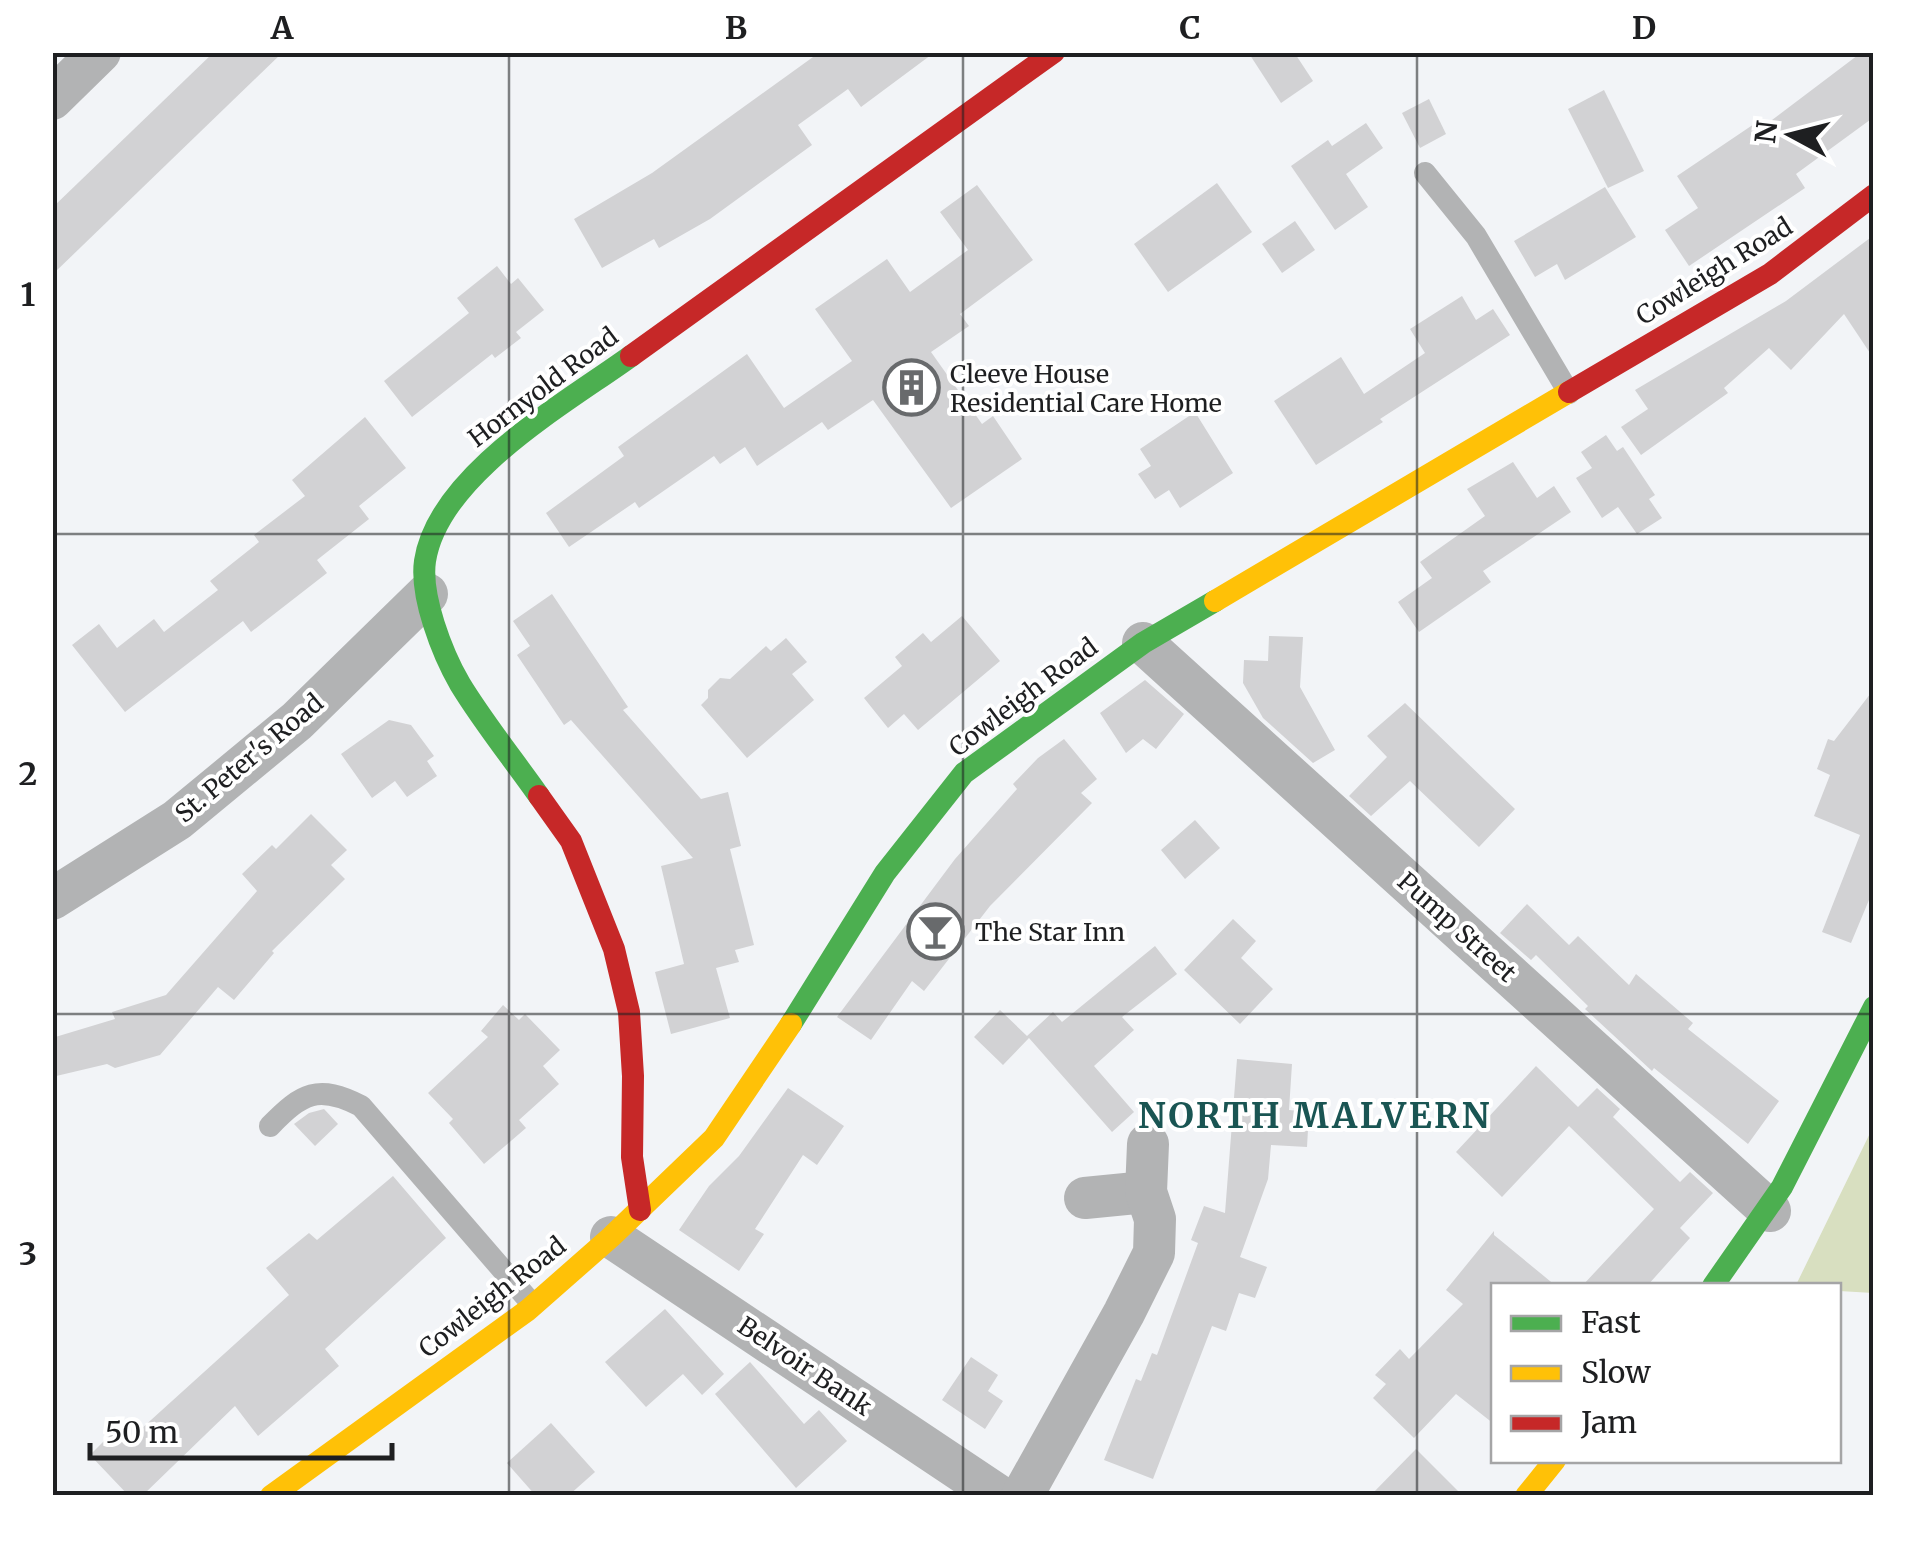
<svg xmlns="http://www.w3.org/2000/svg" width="1926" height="1548" font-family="Merriweather,serif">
  <rect width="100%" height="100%" fill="#f2f4f7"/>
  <polygon fill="#d8dfc0" points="1873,1127 1873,1293 1839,1291 1838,1286 1796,1285"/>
  <g fill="#d2d2d4">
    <polygon points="214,52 283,52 52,275 52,208"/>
    <polygon points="820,52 935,52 861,107 848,89 798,125 812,145 710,219 659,248 654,239 602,268 574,219 652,173"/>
    <polygon points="1248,52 1294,52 1313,81 1281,103"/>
    <polygon points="1862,52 1874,52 1874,117 1796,174 1805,188 1689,266 1665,230 1698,208 1677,176 1760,120 1764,126"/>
    <polygon points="1604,90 1644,171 1608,188 1568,109"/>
    <polygon points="1429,99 1446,134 1420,148 1402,113"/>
    <polygon points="1366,123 1383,148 1346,174 1368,207 1335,230 1291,166 1328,140 1332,146"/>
    <polygon points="1217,183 1252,232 1168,292 1134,244"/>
    <polygon points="977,185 1033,260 960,314 969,326 931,352 982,424 993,416 1022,459 951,508 873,400 828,430 822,422 757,466 745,447 720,464 714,456 639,508 635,502 569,547 546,513 624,456 618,447 747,354 784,408 852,361 815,309 887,259 910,292 968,250 940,212"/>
    <polygon points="1605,187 1636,237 1565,280 1557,264 1535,277 1514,241"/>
    <polygon points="1295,221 1315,250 1282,273 1262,244"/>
    <polygon points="1874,235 1874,359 1844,314 1791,370 1769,348 1724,388 1728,393 1641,455 1621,427 1648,409 1635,390 1786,301"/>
    <polygon points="497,266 511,284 518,278 544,310 516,332 521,338 495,358 492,354 412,417 384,381 469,313 457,298"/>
    <polygon points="1462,296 1476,320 1493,309 1510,335 1380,419 1383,422 1316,465 1274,401 1341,357 1364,394 1425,353 1410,329"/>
    <polygon points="1195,412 1233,473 1180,508 1169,490 1155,499 1138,474 1151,466 1140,449"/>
    <polygon points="365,417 406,468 359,506 369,519 317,560 327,573 251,632 243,621 125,712 72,645 99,624 117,648 154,619 164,632 218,590 210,581 259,542 254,535 305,496 292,480"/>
    <polygon points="1606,435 1617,451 1623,447 1655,495 1649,499 1662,518 1637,534 1618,507 1602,518 1576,478 1592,468 1581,452"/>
    <polygon points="1513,462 1537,498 1554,486 1571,512 1483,571 1491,582 1419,632 1398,602 1432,578 1420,562 1485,516 1467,489"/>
    <polygon points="552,594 628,707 623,710 701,799 728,792 741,846 730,849 754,945 735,950 739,962 716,968 730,1018 671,1034 655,972 684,964 661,866 693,858 571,720 564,725 517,655 530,646 513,621"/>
    <polygon points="962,616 1000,661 918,730 904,714 888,728 864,698 902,666 895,657 923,633 931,642"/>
    <polygon points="1269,636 1303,637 1300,687 1335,750 1313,763 1263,718 1243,683 1244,660 1268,661"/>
    <polygon points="786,638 807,662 792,674 814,700 747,758 701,705 708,698 708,690 720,678 730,679 766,646 771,651"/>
    <polygon points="1145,680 1184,714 1156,749 1143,739 1126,753 1100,713"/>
    <polygon points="1874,689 1874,888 1851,943 1822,932 1860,835 1814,816 1830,775 1817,769 1828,739 1834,741"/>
    <polygon points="1405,703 1515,809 1479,847 1410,781 1371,816 1349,796 1387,757 1367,736"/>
    <polygon points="389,720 411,725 434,756 427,761 437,776 407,797 395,781 372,798 341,754"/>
    <polygon points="1064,739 1097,779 1081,793 1092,803 990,906 924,991 912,981 871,1040 837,1017 955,859 1017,789 1013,784 1038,758"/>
    <polygon points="311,814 347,850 331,865 345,879 272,951 274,953 234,1000 218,987 160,1055 115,1068 107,1064 52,1077 52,1038 115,1019 112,1012 166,995 257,891 242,874 272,845 276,849"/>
    <polygon points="1195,820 1220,848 1185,879 1161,850"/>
    <polygon points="1527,904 1569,945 1578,936 1629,985 1636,974 1693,1023 1688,1029 1779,1101 1748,1144 1654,1068 1652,1071 1585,1009 1588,1006 1536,955 1531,960 1500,933"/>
    <polygon points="1233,919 1256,941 1241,958 1273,989 1240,1024 1184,970"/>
    <polygon points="1155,946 1177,974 1122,1017 1134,1030 1094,1066 1134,1112 1112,1132 1029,1038 1003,1065 974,1037 1000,1010 1027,1036 1053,1012 1062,1022"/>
    <polygon points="503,1005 519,1020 525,1014 560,1050 543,1066 559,1084 519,1120 526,1128 484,1164 449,1123 453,1119 428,1093 488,1037 481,1031"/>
    <polygon points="1237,1059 1292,1064 1289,1110 1309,1112 1307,1147 1271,1145 1268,1179 1240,1257 1267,1267 1255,1298 1239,1293 1226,1331 1212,1326 1153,1479 1104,1460 1136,1379 1141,1381 1152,1353 1157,1355 1198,1243 1191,1240 1204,1206 1225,1213"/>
    <polygon points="1536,1066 1578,1107 1597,1088 1620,1109 1613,1117 1680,1182 1690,1172 1713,1193 1680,1228 1690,1238 1647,1286 1582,1286 1654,1209 1569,1126 1502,1197 1456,1152"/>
    <polygon points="788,1088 844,1126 817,1165 803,1155 755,1229 764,1234 739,1271 679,1230 709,1186 739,1156"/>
    <polygon points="324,1109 338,1124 315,1146 294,1124 309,1113"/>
    <polygon points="393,1176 446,1238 325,1349 339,1366 258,1436 235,1406 142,1496 129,1496 90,1455 119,1426 130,1439 289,1295 266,1268 309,1233 317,1240"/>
    <polygon points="1494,1231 1494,1235 1556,1286 1494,1286 1494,1424 1456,1394 1414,1438 1373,1398 1386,1384 1375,1375 1400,1349 1409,1359 1463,1304 1446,1290"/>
    <polygon points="665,1309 724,1374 702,1395 683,1374 646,1407 605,1362"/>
    <polygon points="971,1357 998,1375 988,1391 1003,1401 985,1429 942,1400"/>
    <polygon points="750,1362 804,1424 819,1410 847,1441 796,1488 715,1394"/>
    <polygon points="551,1423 595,1472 568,1496 536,1496 507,1463"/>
    <polygon points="1416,1449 1463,1496 1370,1496"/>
  </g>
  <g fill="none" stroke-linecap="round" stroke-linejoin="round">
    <g stroke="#b2b3b4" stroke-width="22">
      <polyline points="1425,173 1476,236 1569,393"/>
      <path d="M270,1126C302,1093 318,1084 361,1106L533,1305"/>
    </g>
    <g stroke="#b2b3b4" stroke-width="42">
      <polyline points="52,99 100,52"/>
      <polyline points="1143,643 1770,1211"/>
      <polyline points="52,899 177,820 297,721 427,594"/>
      <polyline points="1085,1198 1146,1192"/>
      <polyline points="611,1237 999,1496"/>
      <polyline points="1022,1496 1124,1313 1154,1253 1155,1219 1146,1192 1148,1144"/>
    </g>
    <g stroke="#4caf50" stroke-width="22">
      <path d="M539,796C513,759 483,722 460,684C442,653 420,596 425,561C438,475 566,403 631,356"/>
      <polyline points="791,1024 885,873 964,773 1143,643 1215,601"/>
      <polyline points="1713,1286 1782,1187 1874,1007"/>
    </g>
    <g stroke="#ffc107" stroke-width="22">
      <polyline points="1215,601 1569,392"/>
      <polyline points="271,1496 528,1310 611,1237 714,1138 791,1024"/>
      <polyline points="1526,1496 1555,1460"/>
    </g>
    <g stroke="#c62828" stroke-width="22">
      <polyline points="631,356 1054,52"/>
      <polyline points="1569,392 1770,274 1874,195"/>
      <polyline points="539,796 571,841 614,949 629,1012 633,1076 632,1157 640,1210"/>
    </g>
  </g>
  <path fill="none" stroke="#1e1f21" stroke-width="2.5" stroke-opacity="0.55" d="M509,52V1496M963,52V1496M1417,52V1496M52,534H1874M52,1014H1874"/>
  <defs>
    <symbol id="building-ring" viewBox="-11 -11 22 22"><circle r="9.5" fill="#fff" stroke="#686a6c" stroke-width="1.5"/><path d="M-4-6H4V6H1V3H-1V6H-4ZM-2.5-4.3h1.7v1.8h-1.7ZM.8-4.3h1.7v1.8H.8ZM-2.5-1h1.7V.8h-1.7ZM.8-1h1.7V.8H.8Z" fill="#686a6c"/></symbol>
    <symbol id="bar-ring" viewBox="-11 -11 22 22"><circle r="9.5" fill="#fff" stroke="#686a6c" stroke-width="1.5"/><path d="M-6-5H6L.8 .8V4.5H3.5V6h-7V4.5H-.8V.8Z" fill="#686a6c"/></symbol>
  </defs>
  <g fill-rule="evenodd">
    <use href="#building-ring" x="880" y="356" width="63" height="63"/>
    <use href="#bar-ring" x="904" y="900" width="63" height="63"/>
  </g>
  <g text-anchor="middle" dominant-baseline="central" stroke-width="8" stroke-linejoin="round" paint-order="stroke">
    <g font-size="25" fill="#1e1f21" stroke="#fff">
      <text transform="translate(1714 271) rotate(-32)">Cowleigh Road</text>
      <text transform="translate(543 387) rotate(-37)">Hornyold Road</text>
      <text transform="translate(1023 697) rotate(-37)">Cowleigh Road</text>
      <text transform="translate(249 758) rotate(-40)">St. Peter's Road</text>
      <text transform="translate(1457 927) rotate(42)">Pump Street</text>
      <text transform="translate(492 1297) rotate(-38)">Cowleigh Road</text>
      <text transform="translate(805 1366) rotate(34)">Belvoir Bank</text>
    </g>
    <g font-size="25" fill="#1e1f21" stroke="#fff" text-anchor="start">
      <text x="950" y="374">Cleeve House<tspan x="950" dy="29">Residential Care Home</tspan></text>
      <text x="975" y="932">The Star Inn</text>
    </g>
    <g font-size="35" font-weight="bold" letter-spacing="2.5" fill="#1a5553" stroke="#fff">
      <text x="1315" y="1116">NORTH MALVERN</text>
    </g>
  </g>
  <rect width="1926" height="1548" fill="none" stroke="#ffffff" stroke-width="110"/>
  <rect x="1491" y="1283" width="350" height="180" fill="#ffffff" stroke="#a5a5a6" stroke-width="2.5"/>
  <rect x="1511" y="1316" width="50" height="15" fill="#4caf50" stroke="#a5a5a6" stroke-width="2.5"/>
  <text x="1581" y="1333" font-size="30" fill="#1e1f21">Fast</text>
  <rect x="1511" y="1366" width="50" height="15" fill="#ffc107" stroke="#a5a5a6" stroke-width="2.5"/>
  <text x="1581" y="1383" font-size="30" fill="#1e1f21">Slow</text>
  <rect x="1511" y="1416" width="50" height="15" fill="#c62828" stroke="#a5a5a6" stroke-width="2.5"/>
  <text x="1581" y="1433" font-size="30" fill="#1e1f21">Jam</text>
  <g transform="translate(1791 135) rotate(277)" stroke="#ffffff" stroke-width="8" paint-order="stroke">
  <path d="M0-8L18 38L0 25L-18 38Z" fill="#1e1f21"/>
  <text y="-15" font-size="28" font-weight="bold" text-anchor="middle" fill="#1e1f21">N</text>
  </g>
  <path d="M90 1443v15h302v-15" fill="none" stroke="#1e1f21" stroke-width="5"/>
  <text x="105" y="1443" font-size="30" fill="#1e1f21" stroke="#ffffff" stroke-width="8" paint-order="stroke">50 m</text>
  <rect x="55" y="55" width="1816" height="1438" fill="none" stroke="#1e1f21" stroke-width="4"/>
  <g font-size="32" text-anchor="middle" font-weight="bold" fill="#1e1f21">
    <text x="282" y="39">A</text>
    <text x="736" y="39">B</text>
    <text x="1190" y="39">C</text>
    <text x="1644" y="39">D</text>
    <text x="28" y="306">1</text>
    <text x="28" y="785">2</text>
    <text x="28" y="1265">3</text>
  </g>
</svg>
